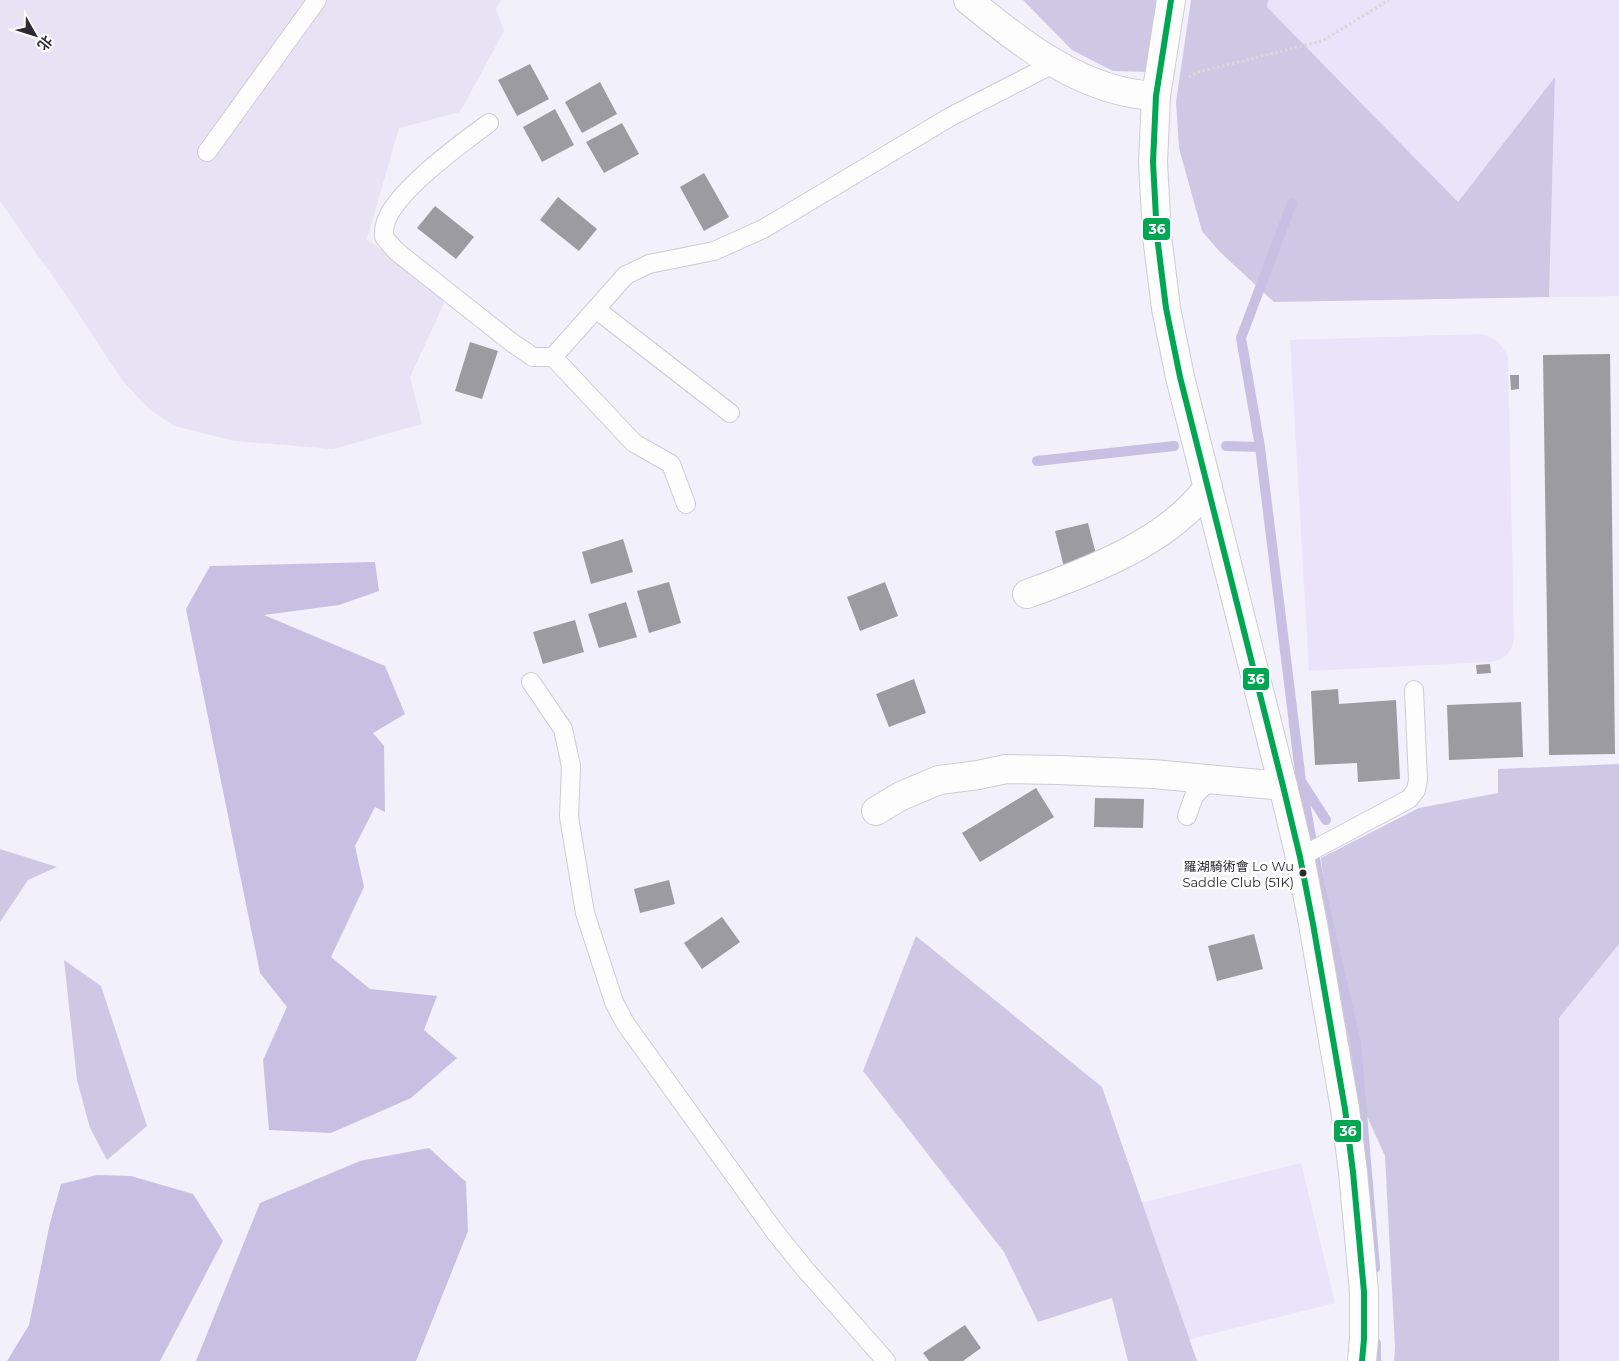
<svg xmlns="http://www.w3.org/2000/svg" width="1619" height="1361" font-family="Montserrat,'Noto Sans SC',sans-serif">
  <rect width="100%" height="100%" fill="#f2f0fa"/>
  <polygon fill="#e7e3f4" points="0,0 501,0 496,9 504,31 460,112 399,128 367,239 446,299 410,377 422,424 333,449 234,441 174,426 149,409 121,379 72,304 0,201"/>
  <g fill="#e9e4fa">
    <polygon points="1268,0 1619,0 1619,296 1549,297 1555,78 1458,202 1267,7"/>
    <path d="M1481,334C1495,337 1503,345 1508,358L1514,638C1512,652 1505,660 1490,662L1309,671L1290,340Z"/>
    <polygon points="1619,944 1619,1361 1559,1361 1559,1018"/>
    <polygon points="1301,1163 1335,1303 1151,1349 1117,1209"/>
  </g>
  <g fill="#cec8e5">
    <polygon points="1023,0 1161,0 1149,72 1113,71 1072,50"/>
    <polygon points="1191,0 1268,0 1267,7 1458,202 1555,77 1549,297 1274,302 1219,251 1202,231 1179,148 1176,102"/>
    <polygon points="1619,764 1619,944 1559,1018 1559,1361 1394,1361 1395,1347 1385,1156 1348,1074 1321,858 1419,808 1498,793 1498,769"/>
    <polygon points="0,849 57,867 28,880 0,922"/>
    <polygon points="916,936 1102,1087 1197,1361 1128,1361 1112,1298 1038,1322 1004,1252 863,1071"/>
    <polygon points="64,960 101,986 147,1126 107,1160 90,1128 77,1080"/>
  </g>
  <g fill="#c8c0e2">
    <polygon points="375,562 379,591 339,605 264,615 385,666 405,714 373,733 384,746 385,812 375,807 355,846 364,887 331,957 370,989 437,996 424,1030 457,1058 411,1098 331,1133 269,1130 263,1060 287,1007 260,973 186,609 210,566"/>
    <polygon points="429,1148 466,1182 468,1231 416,1361 196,1361 260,1203 360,1161"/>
    <polygon points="97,1175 131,1176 193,1194 223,1241 160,1361 7,1361 29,1325 50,1223 61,1184"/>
  </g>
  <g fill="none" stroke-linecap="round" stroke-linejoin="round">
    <g stroke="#c8c0e2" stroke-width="10">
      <polyline points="1292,203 1241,338 1260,447 1301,781 1326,820"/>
      <polyline points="1226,446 1260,447"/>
      <polyline points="1037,461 1174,446"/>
      <polyline points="1302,787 1320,886 1356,1043 1375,1268"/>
      <polyline points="1376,1343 1376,1361"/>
    </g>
  </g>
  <g fill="#9c9ba1">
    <polygon points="530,64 549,99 517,116 498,80"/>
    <polygon points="600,82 617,114 582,133 565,102"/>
    <polygon points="555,109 574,145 542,162 523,127"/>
    <polygon points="622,123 639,154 604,173 586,142"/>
    <polygon points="704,173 729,217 704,231 680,187"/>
    <polygon points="558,197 597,229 579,251 540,220"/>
    <polygon points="435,206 474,237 456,259 417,228"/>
    <polygon points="470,342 498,351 482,399 455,391"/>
    <polygon points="1610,354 1615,754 1549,755 1543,355"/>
    <polygon points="1510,375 1519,375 1519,389 1511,390"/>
    <polygon points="1088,523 1098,562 1065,571 1055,531"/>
    <polygon points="623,539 633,572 591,584 582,552"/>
    <polygon points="669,582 681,623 649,633 637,591"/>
    <polygon points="885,582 898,616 860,631 847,597"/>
    <polygon points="626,602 637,637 599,648 588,614"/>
    <polygon points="575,620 584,652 543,664 533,632"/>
    <polygon points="1490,664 1491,673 1477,674 1476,665"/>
    <polygon points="914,679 926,713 889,727 876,694"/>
    <polygon points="1338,689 1339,704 1396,700 1400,779 1358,782 1357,763 1315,765 1311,691"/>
    <polygon points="1521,702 1523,757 1449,760 1447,705"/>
    <polygon points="1036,788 1054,817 980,862 962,833"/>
    <polygon points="1095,798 1144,799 1143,828 1094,827"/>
    <polygon points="669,880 675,904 640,913 634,889"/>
    <polygon points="722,917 740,942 702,969 684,943"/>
    <polygon points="1254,934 1263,969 1217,981 1208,946"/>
    <polygon points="965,1325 981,1348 963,1361 929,1361 923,1353"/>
  </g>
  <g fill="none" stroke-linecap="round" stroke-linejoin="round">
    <defs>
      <g id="lane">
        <path d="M489,123C462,143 392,193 385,225C384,229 384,233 384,237L396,251L511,342L533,357H553L626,275L649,264L714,251L763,229L950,117L1055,63"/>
        <polyline points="207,152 317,0"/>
        <polyline points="597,310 730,413"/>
        <polyline points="553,357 634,443 671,464 686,504"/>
        <polyline points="531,682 563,729 571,766 569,817 585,913 614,1002 625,1023 775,1232 804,1268 886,1361"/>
        <polyline points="1187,816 1194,796 1211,779"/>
        <polyline points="1300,857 1409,799 1416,790 1418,780 1414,690"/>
      </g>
      <g id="street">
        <path d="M968,0C1022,44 1083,93 1156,96"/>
        <polyline points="1171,0 1156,96 1153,162 1157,236 1166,308 1180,377 1283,786 1300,857 1313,924 1345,1109 1353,1172 1364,1292 1364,1339 1362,1361"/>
        <path d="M1027,594C1088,572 1169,542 1208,487"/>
        <polyline points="876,811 901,796 939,780 978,775 1006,769 1059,770 1153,774 1283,786"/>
      </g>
    </defs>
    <use href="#lane" stroke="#cdccd4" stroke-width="20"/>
    <use href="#street" stroke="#cdccd4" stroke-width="30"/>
    <polyline stroke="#d7d6d9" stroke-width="3" stroke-dasharray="2.5 2.5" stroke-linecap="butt" points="1189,77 1198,72 1322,41 1389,0"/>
    <use href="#lane" stroke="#fdfdfe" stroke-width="18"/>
    <use href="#street" stroke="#fdfdfe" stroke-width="28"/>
    <defs>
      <polyline id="bus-1" points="1171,0 1156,96 1153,162 1157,236 1166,308 1180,377 1283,786 1300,857 1313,924 1345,1109 1353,1172 1364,1292 1364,1339 1362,1361"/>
    </defs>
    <use href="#bus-1" stroke="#fdfdfd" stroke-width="10"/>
    <use href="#bus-1" stroke="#00a651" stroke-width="6"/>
  </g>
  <circle fill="#2b2a30" stroke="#fdfdfd" stroke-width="2" cx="1303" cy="873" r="4.5"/>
  <g text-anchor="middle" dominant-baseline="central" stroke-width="5" stroke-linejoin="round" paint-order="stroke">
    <g font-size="13" fill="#2b2a30" stroke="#fdfdfd" text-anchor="end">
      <text x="1294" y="866">羅湖騎術會 Lo Wu<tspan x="1294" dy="16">Saddle Club (51K)</tspan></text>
    </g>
  </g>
  <g stroke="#fdfdfd" stroke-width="2">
    <rect x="1142" y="217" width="29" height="24" rx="5" fill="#00a651"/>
    <rect x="1242" y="667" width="28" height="24" rx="5" fill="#00a651"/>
    <rect x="1333" y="1119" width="29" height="24" rx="5" fill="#00a651"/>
  </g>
  <g font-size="14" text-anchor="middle" font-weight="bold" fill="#fff">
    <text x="1157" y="234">36</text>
    <text x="1256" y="684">36</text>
    <text x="1348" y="1136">36</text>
  </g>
  <g transform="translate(35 35) rotate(129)" stroke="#fdfdfd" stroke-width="4" paint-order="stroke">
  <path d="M0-4L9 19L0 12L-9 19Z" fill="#2b2a30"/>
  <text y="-8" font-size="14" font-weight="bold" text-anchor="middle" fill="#2b2a30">北</text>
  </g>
</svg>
